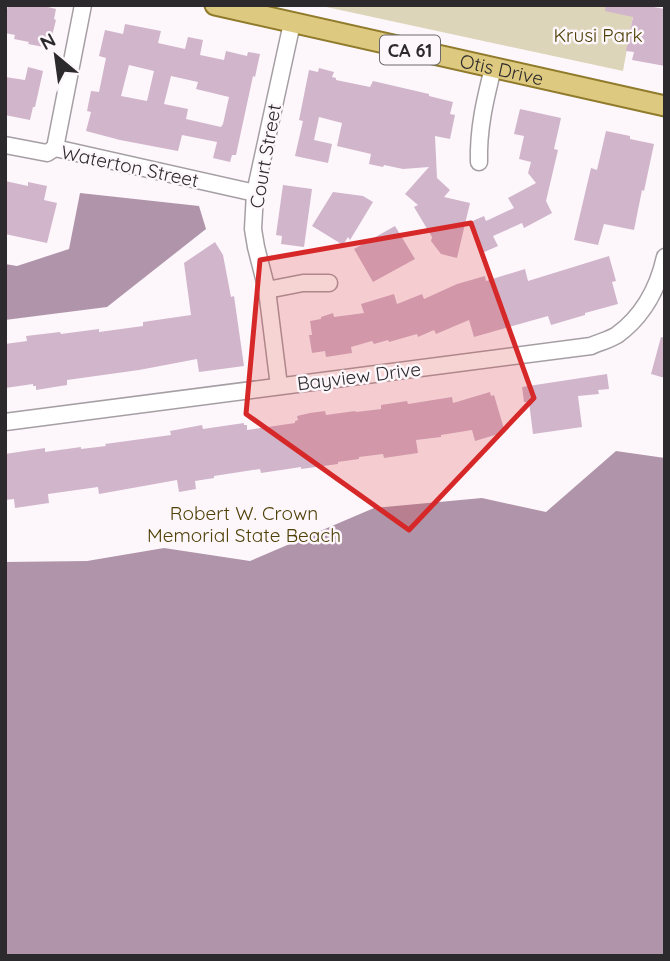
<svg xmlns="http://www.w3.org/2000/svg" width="670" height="961" font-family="Quicksand,sans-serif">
  <rect width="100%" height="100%" fill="#fdf7fc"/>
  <polygon fill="#ddd5b9" points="317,5 635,5 623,71"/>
  <g fill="#b095aa">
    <polygon points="80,193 199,206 206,229 107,307 5,320 5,264 17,266 69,249"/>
    <polygon points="616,451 665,458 665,956 5,956 5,562 87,561 164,548 250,561 374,508 482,498 546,512"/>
  </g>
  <g fill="#d1b5cb" fill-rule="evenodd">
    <polygon points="8,5 40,5 56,9 54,19 56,20 49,48 28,44 29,42 14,39 15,35 5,33 5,19"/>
    <polygon points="606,5 642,5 665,9 665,66 632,60 634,52 626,51 633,17 605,11"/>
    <path d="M125,24L161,31L158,43L185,49L188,37L203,40L200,55L224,60L226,51L247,56L248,52L260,54L255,77L253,76L236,155H232L230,162L213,158L217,142L182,135L178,151L120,140L86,131L91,112L87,111L91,91L99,92L106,58L99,56L105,30L123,34ZM129,65L154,71L147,101L121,96ZM171,76L198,82L196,89L229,97L223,124L221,127L186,119L188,109L164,104Z"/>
    <polygon points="28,67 43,71 35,107 33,107 30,120 5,115 5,77 25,80"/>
    <polygon points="319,68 334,72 332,77 336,78 336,80 370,87 373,81 429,94 429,96 453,102 450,114 455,115 450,139 435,136 437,178 450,190 444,197 470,203 457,258 441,254 431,241 432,237 414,207 418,205 405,194 429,167 403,169 384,165 383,167 369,164 371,154 337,146 342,123 319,117 314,140 332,144 328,163 295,156 303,121 299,120 309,70 318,72"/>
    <polygon points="520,109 561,118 554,149 558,150 546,201 552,213 524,228 522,223 493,236 498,246 482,253 468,223 484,216 486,221 514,208 508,198 536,183 528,173 531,162 519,159 524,136 514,134"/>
    <polygon points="606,131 630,136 630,139 654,144 644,191 642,190 634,230 604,224 598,245 574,240 591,168 597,170"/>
    <polygon points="5,181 28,186 28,182 47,186 44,200 57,203 47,243 5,234"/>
    <polygon points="283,185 312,189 304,247 281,244 282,236 276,235"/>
    <polygon points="333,192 363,196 373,202 350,240 348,237 343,245 312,226"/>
    <polygon points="395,226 415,259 373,282 354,249"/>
    <polygon points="215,242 223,255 231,297 234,296 244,366 199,372 197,359 139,370 67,380 67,385 36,390 36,386 33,386 33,384 5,388 5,344 27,341 26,336 60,332 61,334 99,329 99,332 143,326 143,322 191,315 184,263"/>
    <polygon points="609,256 616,281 612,282 618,304 585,313 585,315 551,325 548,316 474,337 469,320 436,334 434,330 418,337 417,334 389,342 388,340 374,344 372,341 351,347 352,353 326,357 325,351 312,353 309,335 312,335 310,321 321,319 321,317 333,313 334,317 364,313 361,304 394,294 397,304 422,294 424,299 457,284 485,276 486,281 525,269 528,281"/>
    <polygon points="661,337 665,338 665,378 651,374"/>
    <polygon points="607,374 609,389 598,390 599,394 578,396 582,427 533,434 529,402 524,402 522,387"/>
    <polygon points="490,392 491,396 494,395 505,432 475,441 472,430 441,435 441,437 416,440 418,453 384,458 383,454 359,457 359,459 338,462 338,464 301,469 301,467 261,473 260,469 214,476 214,478 195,481 196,489 179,492 177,480 99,494 98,487 48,494 49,503 15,508 14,499 5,500 5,454 45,448 45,452 81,447 81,449 106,446 105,444 171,435 170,431 202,425 203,429 244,423 244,425 247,425 247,430 295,423 295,421 298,420 297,416 310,413 325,411 326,415 355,411 356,412 381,409 381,405 407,401 408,404 452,397 453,403"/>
  </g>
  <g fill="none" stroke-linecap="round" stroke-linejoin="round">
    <defs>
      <g id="minor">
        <polyline points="5,145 47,153 55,148 255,193"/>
        <polyline points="55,148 83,5"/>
        <path d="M479,162C478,129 485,100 493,68"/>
        <polyline points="267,290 303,283 329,283"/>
        <polyline points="279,386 267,290 256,247 253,229 255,193 292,23"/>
        <path d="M5,422L591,346C600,342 609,340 617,335C643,316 658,288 665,257"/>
      </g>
      <g id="major">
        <path id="s1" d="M215,5L665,106"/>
      </g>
    </defs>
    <use href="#minor" stroke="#a59fa4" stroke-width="19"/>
    <use href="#major" stroke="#907a2b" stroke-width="23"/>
    <use href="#minor" stroke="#fff" stroke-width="16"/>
    <use href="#major" stroke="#ddc97f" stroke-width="19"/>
  </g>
  <path fill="#d62828" fill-opacity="0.2" stroke="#d62828" stroke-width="5" stroke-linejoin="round" d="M471,223L534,398L409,530L246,414L260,260Z"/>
  <g text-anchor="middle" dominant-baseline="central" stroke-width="5" stroke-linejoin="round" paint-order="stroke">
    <rect fill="#fdf7fc" stroke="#6b686a" stroke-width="2" x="380" y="35.5" width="60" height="29" rx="5"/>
    <g font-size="18" font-weight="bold" fill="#2c2a2c">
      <text x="410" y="50">CA 61</text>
    </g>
    <g font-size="19" fill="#504107" stroke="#fdf7fc">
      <text x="598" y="35">Krusi Park</text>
      <text x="244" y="513">Robert W. Crown<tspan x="244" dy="22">Memorial State Beach</tspan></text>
    </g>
    <g font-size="19" fill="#2c2a2c" stroke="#fdf7fc">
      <text stroke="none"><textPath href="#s1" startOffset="294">Otis Drive</textPath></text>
      <text transform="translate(265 156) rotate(-80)">Court Street</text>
      <text transform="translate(130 166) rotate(12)">Waterton Street</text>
      <text transform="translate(359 376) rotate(-7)">Bayview Drive</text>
    </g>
  </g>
  <rect width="670" height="961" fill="none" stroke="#2c2a2c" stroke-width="14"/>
  <g transform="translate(56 56) rotate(331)" stroke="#fdf7fc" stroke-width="5" paint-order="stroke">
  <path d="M0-5L12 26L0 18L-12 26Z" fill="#2c2a2c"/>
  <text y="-10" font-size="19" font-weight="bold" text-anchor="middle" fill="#2c2a2c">N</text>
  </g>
</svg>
